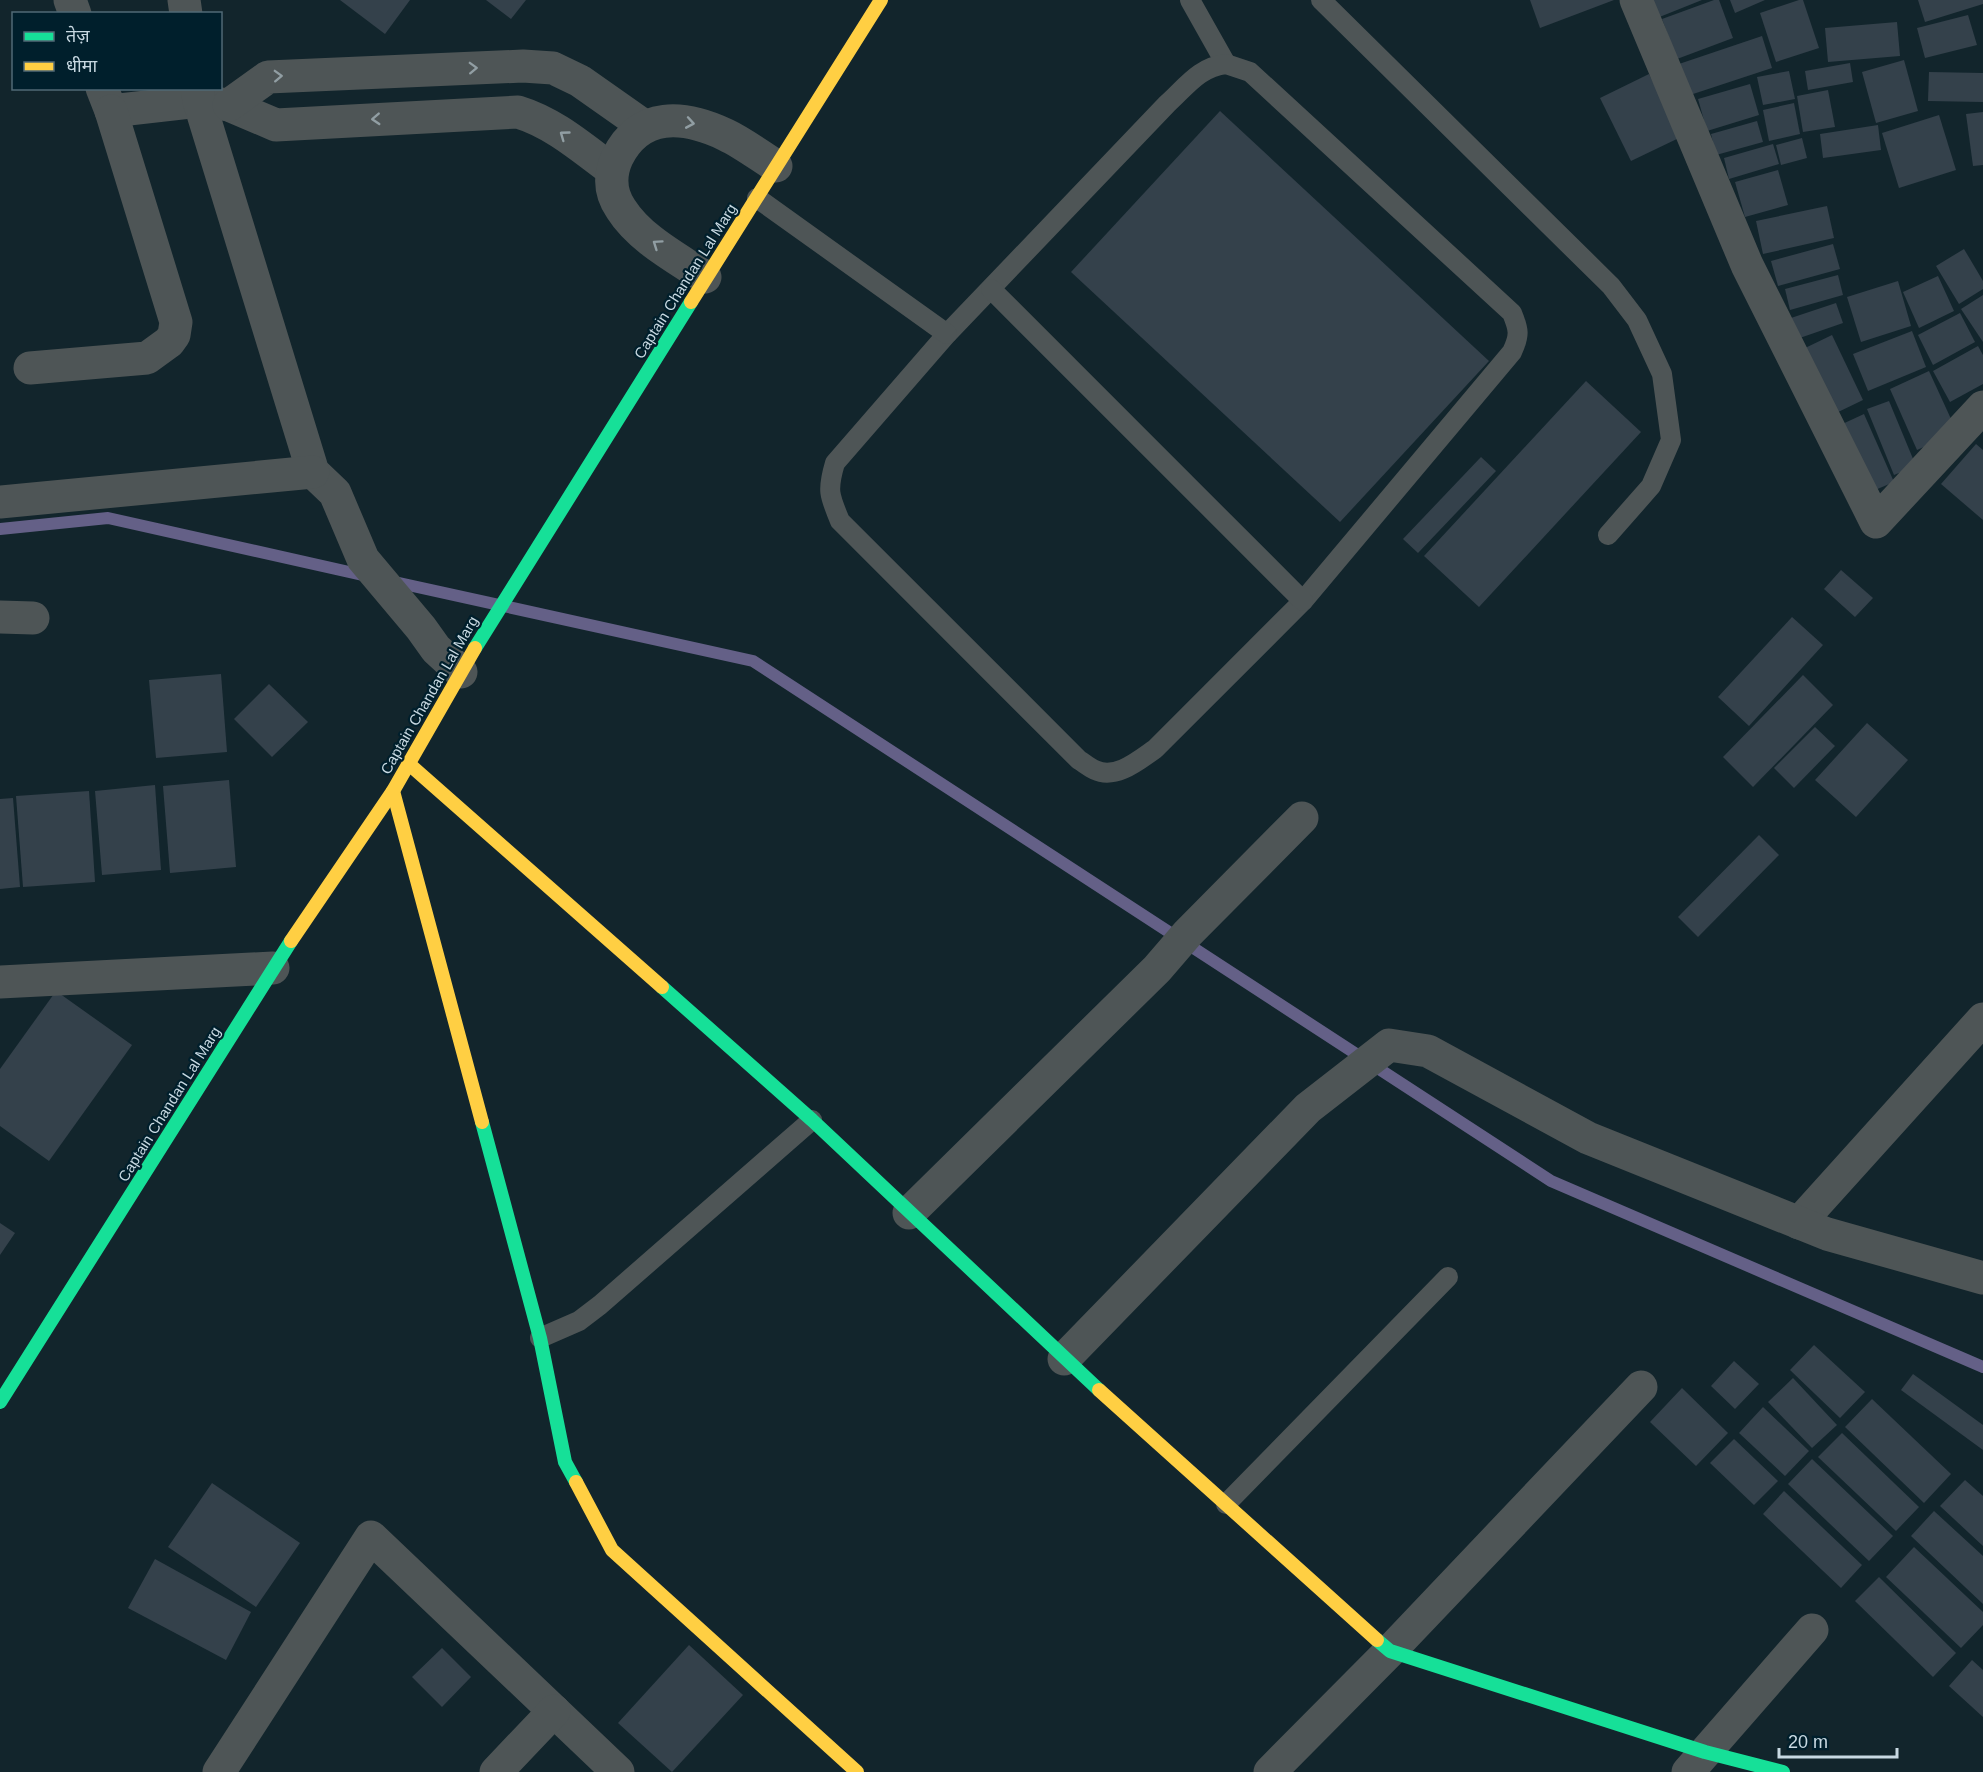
<svg xmlns="http://www.w3.org/2000/svg" width="1983" height="1772" font-family="Helvetica,'Noto Sans Devanagari',sans-serif">
  <rect width="100%" height="100%" fill="#12252c"/>
  <g fill="none" stroke-linecap="round" stroke-linejoin="round">
    <g stroke="#646087" stroke-width="12">
      <polyline points="0,529 108,518 367,576"/>
      <polyline points="390,581 753,661 1551,1181 1983,1367"/>
    </g>
  </g>
  <g fill="#34414b">
    <polygon points="340,0 410,0 385,34"/>
    <polygon points="486,0 526,0 511,19"/>
    <polygon points="1530,0 1614,0 1540,28"/>
    <polygon points="1650,0 1702,0 1657,18"/>
    <polygon points="1714,0 1719,0 1733,38 1677,59 1662,19"/>
    <polygon points="1730,0 1765,0 1735,13"/>
    <polygon points="1799,0 1803,0 1819,48 1776,62 1760,13"/>
    <polygon points="1918,0 1983,0 1983,4 1925,22"/>
    <polygon points="1968,15 1977,45 1925,58 1917,28"/>
    <polygon points="1897,22 1900,56 1828,62 1825,28"/>
    <polygon points="1762,36 1772,68 1687,96 1676,65"/>
    <polygon points="1904,60 1918,111 1876,123 1862,72"/>
    <polygon points="1850,63 1853,82 1808,90 1805,71"/>
    <polygon points="1789,71 1795,99 1763,105 1757,77"/>
    <polygon points="1929,72 1983,73 1983,102 1928,101"/>
    <polygon points="1649,74 1681,137 1631,161 1600,98"/>
    <polygon points="1750,84 1759,115 1707,131 1698,99"/>
    <polygon points="1828,90 1835,127 1803,132 1797,96"/>
    <polygon points="1794,103 1800,134 1769,141 1763,110"/>
    <polygon points="1220,111 1489,361 1340,522 1071,272"/>
    <polygon points="1983,112 1983,165 1973,166 1966,114"/>
    <polygon points="1939,115 1956,170 1899,188 1882,133"/>
    <polygon points="1757,121 1763,142 1716,155 1711,134"/>
    <polygon points="1878,125 1881,150 1823,158 1820,134"/>
    <polygon points="1802,138 1807,158 1781,165 1776,145"/>
    <polygon points="1773,144 1779,164 1729,179 1724,158"/>
    <polygon points="1778,170 1788,205 1745,217 1735,182"/>
    <polygon points="1827,206 1834,238 1763,254 1756,221"/>
    <polygon points="1833,244 1840,269 1778,286 1771,261"/>
    <polygon points="1964,249 1983,281 1983,289 1959,304 1936,266"/>
    <polygon points="1838,275 1843,295 1790,310 1785,289"/>
    <polygon points="1938,276 1954,311 1919,328 1903,292"/>
    <polygon points="1898,281 1911,326 1861,342 1847,297"/>
    <polygon points="1983,295 1983,342 1961,309"/>
    <polygon points="1836,303 1843,323 1794,340 1788,319"/>
    <polygon points="1960,313 1975,342 1933,365 1918,335"/>
    <polygon points="1912,331 1926,367 1868,391 1853,354"/>
    <polygon points="1832,335 1863,400 1832,415 1801,350"/>
    <polygon points="1978,346 1983,355 1983,384 1950,402 1933,371"/>
    <polygon points="1929,371 1957,432 1917,450 1890,389"/>
    <polygon points="1586,381 1641,432 1479,607 1424,556"/>
    <polygon points="1889,401 1916,466 1894,475 1867,409"/>
    <polygon points="1864,414 1894,482 1868,493 1838,426"/>
    <polygon points="1976,444 1983,450 1983,520 1941,484"/>
    <polygon points="1481,457 1496,471 1418,553 1403,539"/>
    <polygon points="1841,570 1873,598 1855,617 1824,589"/>
    <polygon points="1792,617 1823,645 1749,726 1718,697"/>
    <polygon points="221,674 227,752 156,758 149,680"/>
    <polygon points="1803,675 1833,705 1753,787 1723,757"/>
    <polygon points="269,684 308,722 272,757 234,719"/>
    <polygon points="1867,723 1908,760 1856,817 1815,780"/>
    <polygon points="1815,727 1835,746 1794,788 1774,768"/>
    <polygon points="229,780 236,867 170,873 163,786"/>
    <polygon points="155,785 161,870 102,875 95,791"/>
    <polygon points="89,791 95,882 23,887 16,796"/>
    <polygon points="13,798 20,887 0,889 0,799"/>
    <polygon points="1759,835 1779,855 1698,937 1678,917"/>
    <polygon points="56,991 132,1045 49,1161 0,1126 0,1069"/>
    <polygon points="0,1223 15,1233 0,1255"/>
    <polygon points="1814,1345 1865,1392 1840,1418 1790,1370"/>
    <polygon points="1734,1361 1759,1384 1735,1409 1711,1386"/>
    <polygon points="1913,1374 1983,1425 1983,1450 1901,1390"/>
    <polygon points="1793,1378 1837,1425 1812,1448 1768,1402"/>
    <polygon points="1682,1388 1728,1433 1696,1466 1650,1422"/>
    <polygon points="1872,1399 1951,1474 1924,1503 1845,1427"/>
    <polygon points="1763,1407 1809,1451 1785,1476 1739,1433"/>
    <polygon points="1842,1433 1919,1507 1896,1531 1818,1457"/>
    <polygon points="1734,1439 1778,1481 1754,1505 1710,1463"/>
    <polygon points="1812,1459 1893,1536 1869,1561 1788,1484"/>
    <polygon points="1965,1480 1983,1496 1983,1546 1940,1506"/>
    <polygon points="212,1483 300,1543 256,1607 168,1547"/>
    <polygon points="1784,1491 1862,1565 1841,1588 1763,1514"/>
    <polygon points="1934,1511 1983,1556 1983,1604 1911,1536"/>
    <polygon points="1914,1547 1983,1612 1983,1625 1961,1648 1886,1577"/>
    <polygon points="155,1559 251,1612 226,1660 128,1608"/>
    <polygon points="1879,1577 1956,1653 1933,1677 1855,1601"/>
    <polygon points="689,1645 743,1695 672,1772 618,1723"/>
    <polygon points="442,1648 471,1677 442,1707 412,1677"/>
    <polygon points="1972,1660 1983,1670 1983,1717 1949,1686"/>
  </g>
  <g fill="none" stroke-linecap="round" stroke-linejoin="round">
    <g stroke="#4e5556" stroke-width="20">
      <polyline points="1190,0 1226,64"/>
      <polyline points="1321,0 1611,286 1637,320 1662,374 1671,440 1651,486 1608,535"/>
      <path d="M1226,64L1250,72L1512,313C1519,330 1520,335 1512,352L1303,601L1155,749C1139,760 1116,780 1095,770C1089,767 1084,763 1079,760L840,521C829,495 827,490 835,463L947,334L1167,104C1186,87 1199,67 1226,64Z"/>
      <polyline points="757,198 947,334"/>
      <polyline points="991,289 1303,601"/>
      <polyline points="540,1338 579,1321 600,1305 812,1120"/>
      <polyline points="1226,1504 1448,1277"/>
    </g>
    <g stroke="#4e5556" stroke-width="33">
      <polyline points="70,0 75,14"/>
      <polyline points="184,0 186,14"/>
      <polyline points="1636,0 1747,265 1876,522 1983,407"/>
      <path d="M102,88L111,111L199,101L229,105L276,125L518,112C554,123 582,148 612,170"/>
      <polyline points="197,88 199,101 313,472 335,493 363,559 421,628 436,649 461,672"/>
      <polyline points="229,105 268,77 523,66 553,68 580,81 644,126"/>
      <path d="M705,277C677,258 640,239 621,209C610,193 609,176 617,158C640,111 684,115 726,135C743,143 760,156 776,166"/>
      <polyline points="30,368 147,358 169,342 174,335 176,322 111,111"/>
      <polyline points="0,502 313,472"/>
      <polyline points="0,617 33,618"/>
      <polyline points="0,982 273,968"/>
      <polyline points="909,1213 1157,969 1188,933 1302,818"/>
      <polyline points="1799,1223 1983,1019"/>
      <polyline points="1064,1359 1308,1108 1389,1045 1428,1051 1588,1138 1827,1234 1983,1278"/>
      <polyline points="219,1772 371,1537 618,1772"/>
      <polyline points="496,1772 554,1711"/>
      <polyline points="1270,1772 1390,1651 1641,1387"/>
      <polyline points="1688,1772 1812,1630"/>
    </g>
    <g stroke="#16e098" stroke-width="14">
      <polyline points="475,648 691,302"/>
      <polyline points="662,987 812,1120 1099,1390"/>
      <polyline points="482,1122 540,1338 565,1462 576,1482"/>
      <polyline points="0,1402 291,941"/>
      <polyline points="1377,1640 1390,1651 1705,1752 1783,1772"/>
    </g>
    <g stroke="#ffcf43" stroke-width="14">
      <polyline points="691,302 881,0"/>
      <polyline points="409,764 662,987"/>
      <polyline points="393,791 482,1122"/>
      <polyline points="291,941 393,791 475,648"/>
      <polyline points="1099,1390 1377,1640"/>
      <polyline points="576,1482 612,1550 857,1772"/>
    </g>
  </g>
  <defs><path id="oneway-chevron" d="M-2-3.5L2.5 0L-2 3.5" fill="none" stroke-width="1.6" stroke-linecap="round" stroke-linejoin="round" transform="scale(1.5)"/></defs>
  <g stroke="#919ea3">
    <use href="#oneway-chevron" transform="translate(473 68) rotate(-2)"/>
    <use href="#oneway-chevron" transform="translate(278 76) rotate(-2)"/>
    <use href="#oneway-chevron" transform="translate(376 119) rotate(177)"/>
    <use href="#oneway-chevron" transform="translate(690 123) rotate(10)"/>
    <use href="#oneway-chevron" transform="translate(564 135) rotate(-144)"/>
    <use href="#oneway-chevron" transform="translate(657 244) rotate(-145)"/>
  </g>
  <g text-anchor="middle" dominant-baseline="central" stroke-width="4.5" stroke-linejoin="round" paint-order="stroke">
    <g font-size="15" fill="#c8d9e2" stroke="#001f2c">
      <text transform="translate(685 281) rotate(-58)">Captain Chandan Lal Marg</text>
      <text transform="translate(429 695) rotate(-60)">Captain Chandan Lal Marg</text>
      <text transform="translate(169 1104) rotate(-58)">Captain Chandan Lal Marg</text>
    </g>
  </g>
  <rect x="12" y="12" width="210" height="78" fill="#001f2c" stroke="#506975" stroke-width="1.5"/>
  <rect x="24" y="32" width="30" height="9" fill="#16e098" stroke="#506975" stroke-width="1.5"/>
  <text x="66" y="42" font-size="18" fill="#c8d9e2">तेज़</text>
  <rect x="24" y="62" width="30" height="9" fill="#ffcf43" stroke="#506975" stroke-width="1.5"/>
  <text x="66" y="72" font-size="18" fill="#c8d9e2">धीमा</text>
  <path d="M1779 1748v9h118v-9" fill="none" stroke="#c8d9e2" stroke-width="3"/>
  <text x="1788" y="1748" font-size="18" fill="#c8d9e2" stroke="#001f2c" stroke-width="4.5" paint-order="stroke">20 m</text>
</svg>
